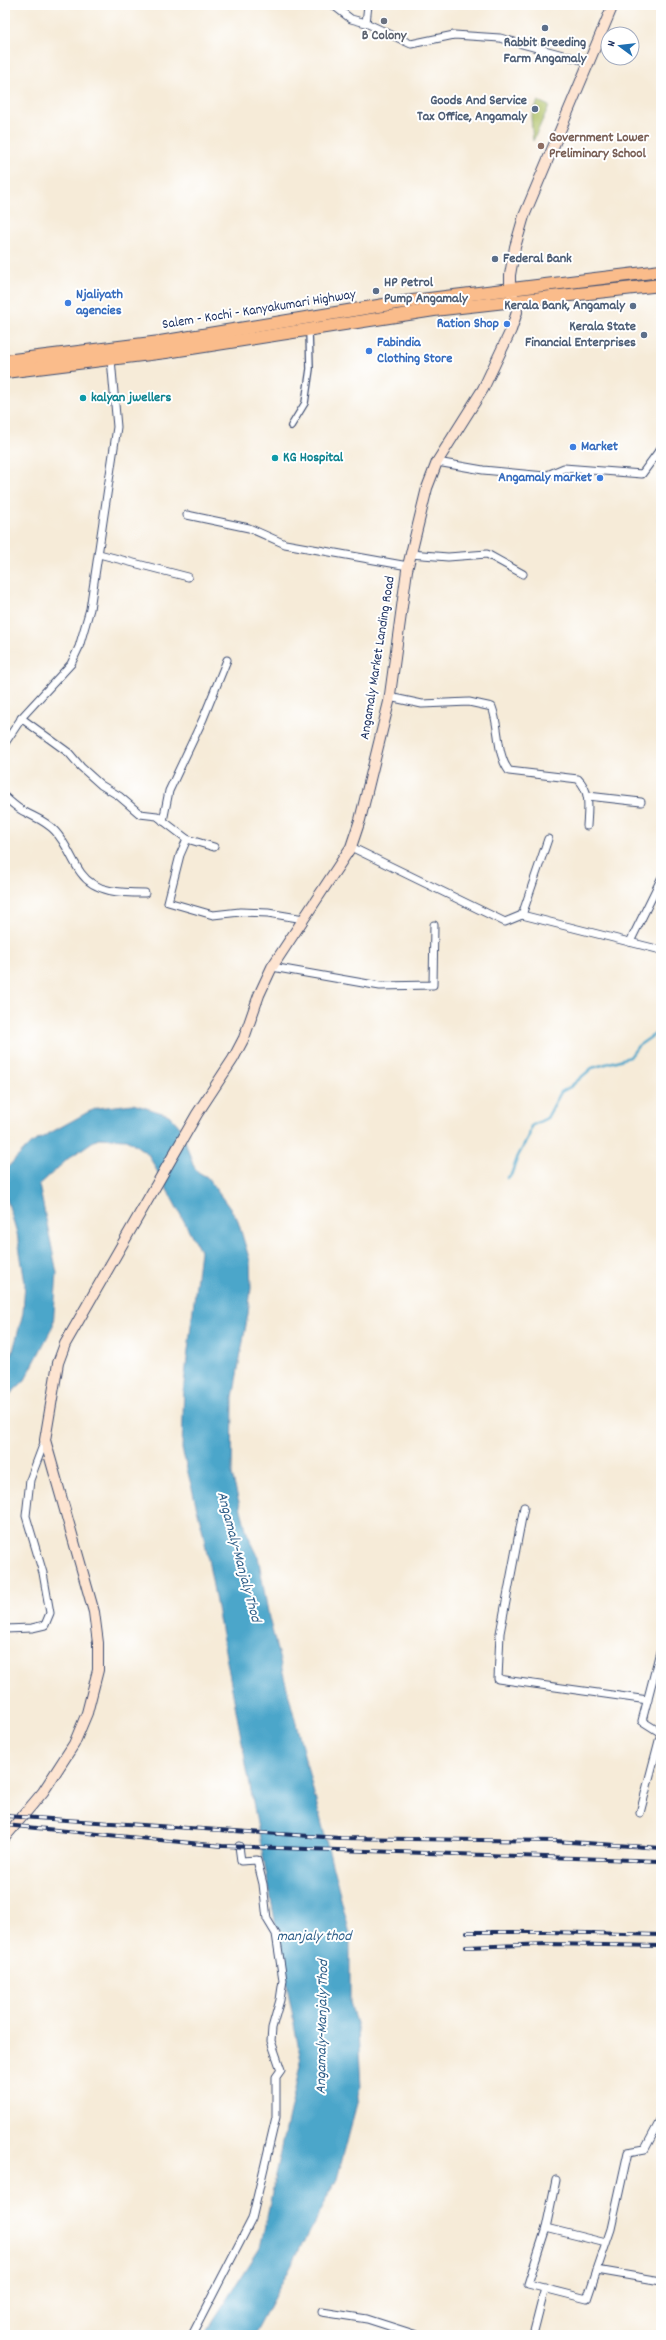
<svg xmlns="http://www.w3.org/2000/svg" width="666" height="2340" font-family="Dekko,sans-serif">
  <rect width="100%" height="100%" fill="#fff"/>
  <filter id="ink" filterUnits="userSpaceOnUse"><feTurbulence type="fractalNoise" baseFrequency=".025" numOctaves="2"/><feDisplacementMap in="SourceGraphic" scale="8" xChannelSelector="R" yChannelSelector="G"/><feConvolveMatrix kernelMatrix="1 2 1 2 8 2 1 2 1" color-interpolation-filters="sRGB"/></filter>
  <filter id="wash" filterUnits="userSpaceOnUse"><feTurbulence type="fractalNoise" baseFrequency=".012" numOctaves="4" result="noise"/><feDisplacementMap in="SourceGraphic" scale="16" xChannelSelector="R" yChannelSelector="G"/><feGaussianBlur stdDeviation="0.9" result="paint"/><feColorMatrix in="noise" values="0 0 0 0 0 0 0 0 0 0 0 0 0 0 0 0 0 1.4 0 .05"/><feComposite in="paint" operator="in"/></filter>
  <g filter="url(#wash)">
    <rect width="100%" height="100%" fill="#f6ebd8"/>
    <polygon fill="#adc064" stroke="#647861" points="538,101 549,106 533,141 531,117"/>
    <polygon fill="#4ca6ca" stroke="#346a94" points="133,1104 169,1115 181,1128 193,1165 198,1172 207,1177 237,1218 250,1261 251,1288 248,1314 233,1397 232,1475 247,1533 258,1556 269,1618 350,1934 350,2002 358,2031 361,2088 337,2179 254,2335 204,2335 260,2248 301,2061 203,1532 182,1449 184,1384 200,1251 148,1154 127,1139 98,1138 69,1158 39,1185 57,1273 53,1326 25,1380 5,1399 5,1366 13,1351 23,1313 25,1283 17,1233 5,1193 5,1170 30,1144 88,1112 98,1108"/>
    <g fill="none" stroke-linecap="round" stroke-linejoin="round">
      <g stroke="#4ca6ca" stroke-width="2.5">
        <polyline points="659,581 661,582"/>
        <polyline points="507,1178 511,1175 518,1156 529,1136 531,1126 547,1118 561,1092 570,1087 592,1068 630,1057 638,1046 661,1030"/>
      </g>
    </g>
  </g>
  <g filter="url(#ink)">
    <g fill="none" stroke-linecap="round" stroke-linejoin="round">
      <defs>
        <polyline id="pedestrian" points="291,426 305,403 310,369 309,330"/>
        <g id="minor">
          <polyline points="333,5 351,19 366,23 411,44 454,35 500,38 589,62"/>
          <polyline points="366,23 368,5"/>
          <polyline points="437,462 483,470 545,476 564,468 642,474 661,448"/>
          <polyline points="187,515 249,528 285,544 408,566"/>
          <polyline points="99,554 188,577"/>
          <polyline points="410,554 448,557 487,554 523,574"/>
          <path d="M389,697L422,704L469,702L492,707C500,728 496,754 509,771L578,779C591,792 588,808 587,826"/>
          <polyline points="21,718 69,753 81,767 101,785 119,796 140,814 157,816 187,839 214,847"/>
          <polyline points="5,743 23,716 71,664 79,647 90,609 117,427 111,359"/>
          <polyline points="588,796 641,802"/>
          <path d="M5,797C11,802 18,809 25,812C36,818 46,821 55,831C67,844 71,859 81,873C95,893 122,893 145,893"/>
          <polyline points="163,821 169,791 203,719 227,660"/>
          <polyline points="187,839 180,855 168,902 213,915 240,912 268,913 304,919"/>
          <polyline points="351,847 505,922 522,915 661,950"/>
          <polyline points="522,915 548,839"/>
          <polyline points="630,942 661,879"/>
          <polyline points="272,967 380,986 433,985 434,925"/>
          <polyline points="524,1507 500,1633 498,1679 648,1700"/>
          <polyline points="5,1629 32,1628 45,1625 50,1613 43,1573 26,1516 30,1480 45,1440"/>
          <polyline points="640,1813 661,1733 642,1721 661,1648"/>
          <polyline points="546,2228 556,2180"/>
          <polyline points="606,2243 546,2228 528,2284 587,2299 611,2229 628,2152 645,2149 661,2119"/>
          <polyline points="597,2270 661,2281"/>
          <polyline points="322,2312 367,2319 417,2335"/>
          <polyline points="192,2335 252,2219 276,2117 276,2077 281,2070 271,2041 272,2028 280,2000 283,1980 276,1934 267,1919 263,1884 257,1860 241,1861 239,1846"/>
          <polyline points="533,2335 545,2288"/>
        </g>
        <polyline id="secondary" points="5,1837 43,1792 74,1744 87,1713 98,1670 98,1643 94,1612 45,1440 58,1363 65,1344 197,1114 233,1059 244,1038 259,995 272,967 351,847 360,820 389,702 407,570 427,488 437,462 483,389 511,330 517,312 516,302 510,290 510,275 515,247 524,216 613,5"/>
        <g id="trunk">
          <polyline points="5,361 160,342 396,303 661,271"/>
          <polyline points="5,372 166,352 434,310 661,285"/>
        </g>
      </defs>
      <use href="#pedestrian" stroke="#3c4b70" stroke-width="8"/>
      <use href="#minor" stroke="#3c4b70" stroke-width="9"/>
      <use href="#secondary" stroke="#3c4b70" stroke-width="12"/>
      <use href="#trunk" stroke="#3c4b70" stroke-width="14"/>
      <use href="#pedestrian" stroke="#fff" stroke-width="5.5"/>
      <use href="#minor" stroke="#fff" stroke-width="7"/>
      <use href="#secondary" stroke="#fde4d1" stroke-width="10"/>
      <use href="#trunk" stroke="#fabc8b" stroke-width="12"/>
      <defs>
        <g id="rail">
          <polyline points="5,1816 340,1838 555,1841 661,1848"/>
          <polyline points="5,1825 222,1846 661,1861"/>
          <polyline points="467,1932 549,1932 661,1935"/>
          <polyline points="466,1947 547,1944 661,1946"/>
        </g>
      </defs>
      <use href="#rail" stroke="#1b2f5e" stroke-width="4"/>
      <use href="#rail" stroke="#fff" stroke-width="2.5" stroke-dasharray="8" stroke-linecap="butt"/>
    </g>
  </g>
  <circle fill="#6b7280" stroke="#fff" stroke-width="1.5" cx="384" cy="21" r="4"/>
  <g fill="#5c6f8a" stroke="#fff" stroke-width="1.5">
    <circle cx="545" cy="28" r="4"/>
    <circle cx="535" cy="109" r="4"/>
    <circle cx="495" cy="259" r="4"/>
    <circle cx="376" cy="291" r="4"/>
    <circle cx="633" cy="306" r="4"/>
    <circle cx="644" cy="335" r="4"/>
  </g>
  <circle fill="#8d6e63" stroke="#fff" stroke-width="1.5" cx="541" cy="146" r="4"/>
  <g fill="#3f7fe0" stroke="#fff" stroke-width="1.5">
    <circle cx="68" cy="303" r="4"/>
    <circle cx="507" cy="324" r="4"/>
    <circle cx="369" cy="351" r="4"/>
    <circle cx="573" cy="447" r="4"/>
    <circle cx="600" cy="478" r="4"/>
  </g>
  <g fill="#0f9aa8" stroke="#fff" stroke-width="1.5">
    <circle cx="83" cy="398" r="4"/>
    <circle cx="275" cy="458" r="4"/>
  </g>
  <g text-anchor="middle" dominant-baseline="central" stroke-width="4" stroke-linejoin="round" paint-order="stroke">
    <g font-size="14" font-weight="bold" fill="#5b616d" stroke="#fff">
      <text x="384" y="36">B Colony</text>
    </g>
    <g font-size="14" font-weight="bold" fill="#4e5e75" stroke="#fff" text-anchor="end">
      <text x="545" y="43" text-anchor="middle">Rabbit Breeding<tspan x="545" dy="16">Farm Angamaly</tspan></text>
      <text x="527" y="101">Goods And Service<tspan x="527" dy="16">Tax Office, Angamaly</tspan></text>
      <text x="503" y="259" text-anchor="start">Federal Bank</text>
      <text x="384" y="283" text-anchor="start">HP Petrol<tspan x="384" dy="16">Pump Angamaly</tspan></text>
      <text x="625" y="306">Kerala Bank, Angamaly</text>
      <text x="636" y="327">Kerala State<tspan x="636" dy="16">Financial Enterprises</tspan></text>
    </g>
    <g font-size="14" font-weight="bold" fill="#785e54" stroke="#fff" text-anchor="start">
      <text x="549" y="138">Government Lower<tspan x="549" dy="16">Preliminary School</tspan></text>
    </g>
    <g font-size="14" font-weight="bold" fill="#366cbe" stroke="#fff" text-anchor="start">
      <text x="76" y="295">Njaliyath<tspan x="76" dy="16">agencies</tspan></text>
      <text x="499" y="324" text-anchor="end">Ration Shop</text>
      <text x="377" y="343">Fabindia<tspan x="377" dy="16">Clothing Store</tspan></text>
      <text x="581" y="447">Market</text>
      <text x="592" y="478" text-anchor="end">Angamaly market</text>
    </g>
    <g font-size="14" fill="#1b2f5e" stroke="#fff">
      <text transform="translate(259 310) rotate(-9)">Salem - Kochi - Kanyakumari Highway</text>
      <text transform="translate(378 658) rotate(-81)">Angamaly Market Landing Road</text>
    </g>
    <g font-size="14" font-weight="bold" fill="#0d838f" stroke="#fff" text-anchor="start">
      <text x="91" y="398">kalyan jwellers</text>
      <text x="283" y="458">KG Hospital</text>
    </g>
    <g font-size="15" font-style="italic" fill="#2f5f89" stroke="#fff">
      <text transform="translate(238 1557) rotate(75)">Angamaly-Manjaly Thod</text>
      <text x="314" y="1937">manjaly thod</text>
      <text transform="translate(323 2027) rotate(-89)">Angamaly-Manjaly Thod</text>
    </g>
  </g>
  <rect width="666" height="2340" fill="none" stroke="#fff" stroke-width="20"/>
  <g transform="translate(620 46) rotate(285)"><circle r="19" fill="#ffffff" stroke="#a4acbf"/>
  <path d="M0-3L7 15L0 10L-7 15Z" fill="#1f6fb2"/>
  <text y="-6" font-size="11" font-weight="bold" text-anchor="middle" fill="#1b2f5e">N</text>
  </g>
</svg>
